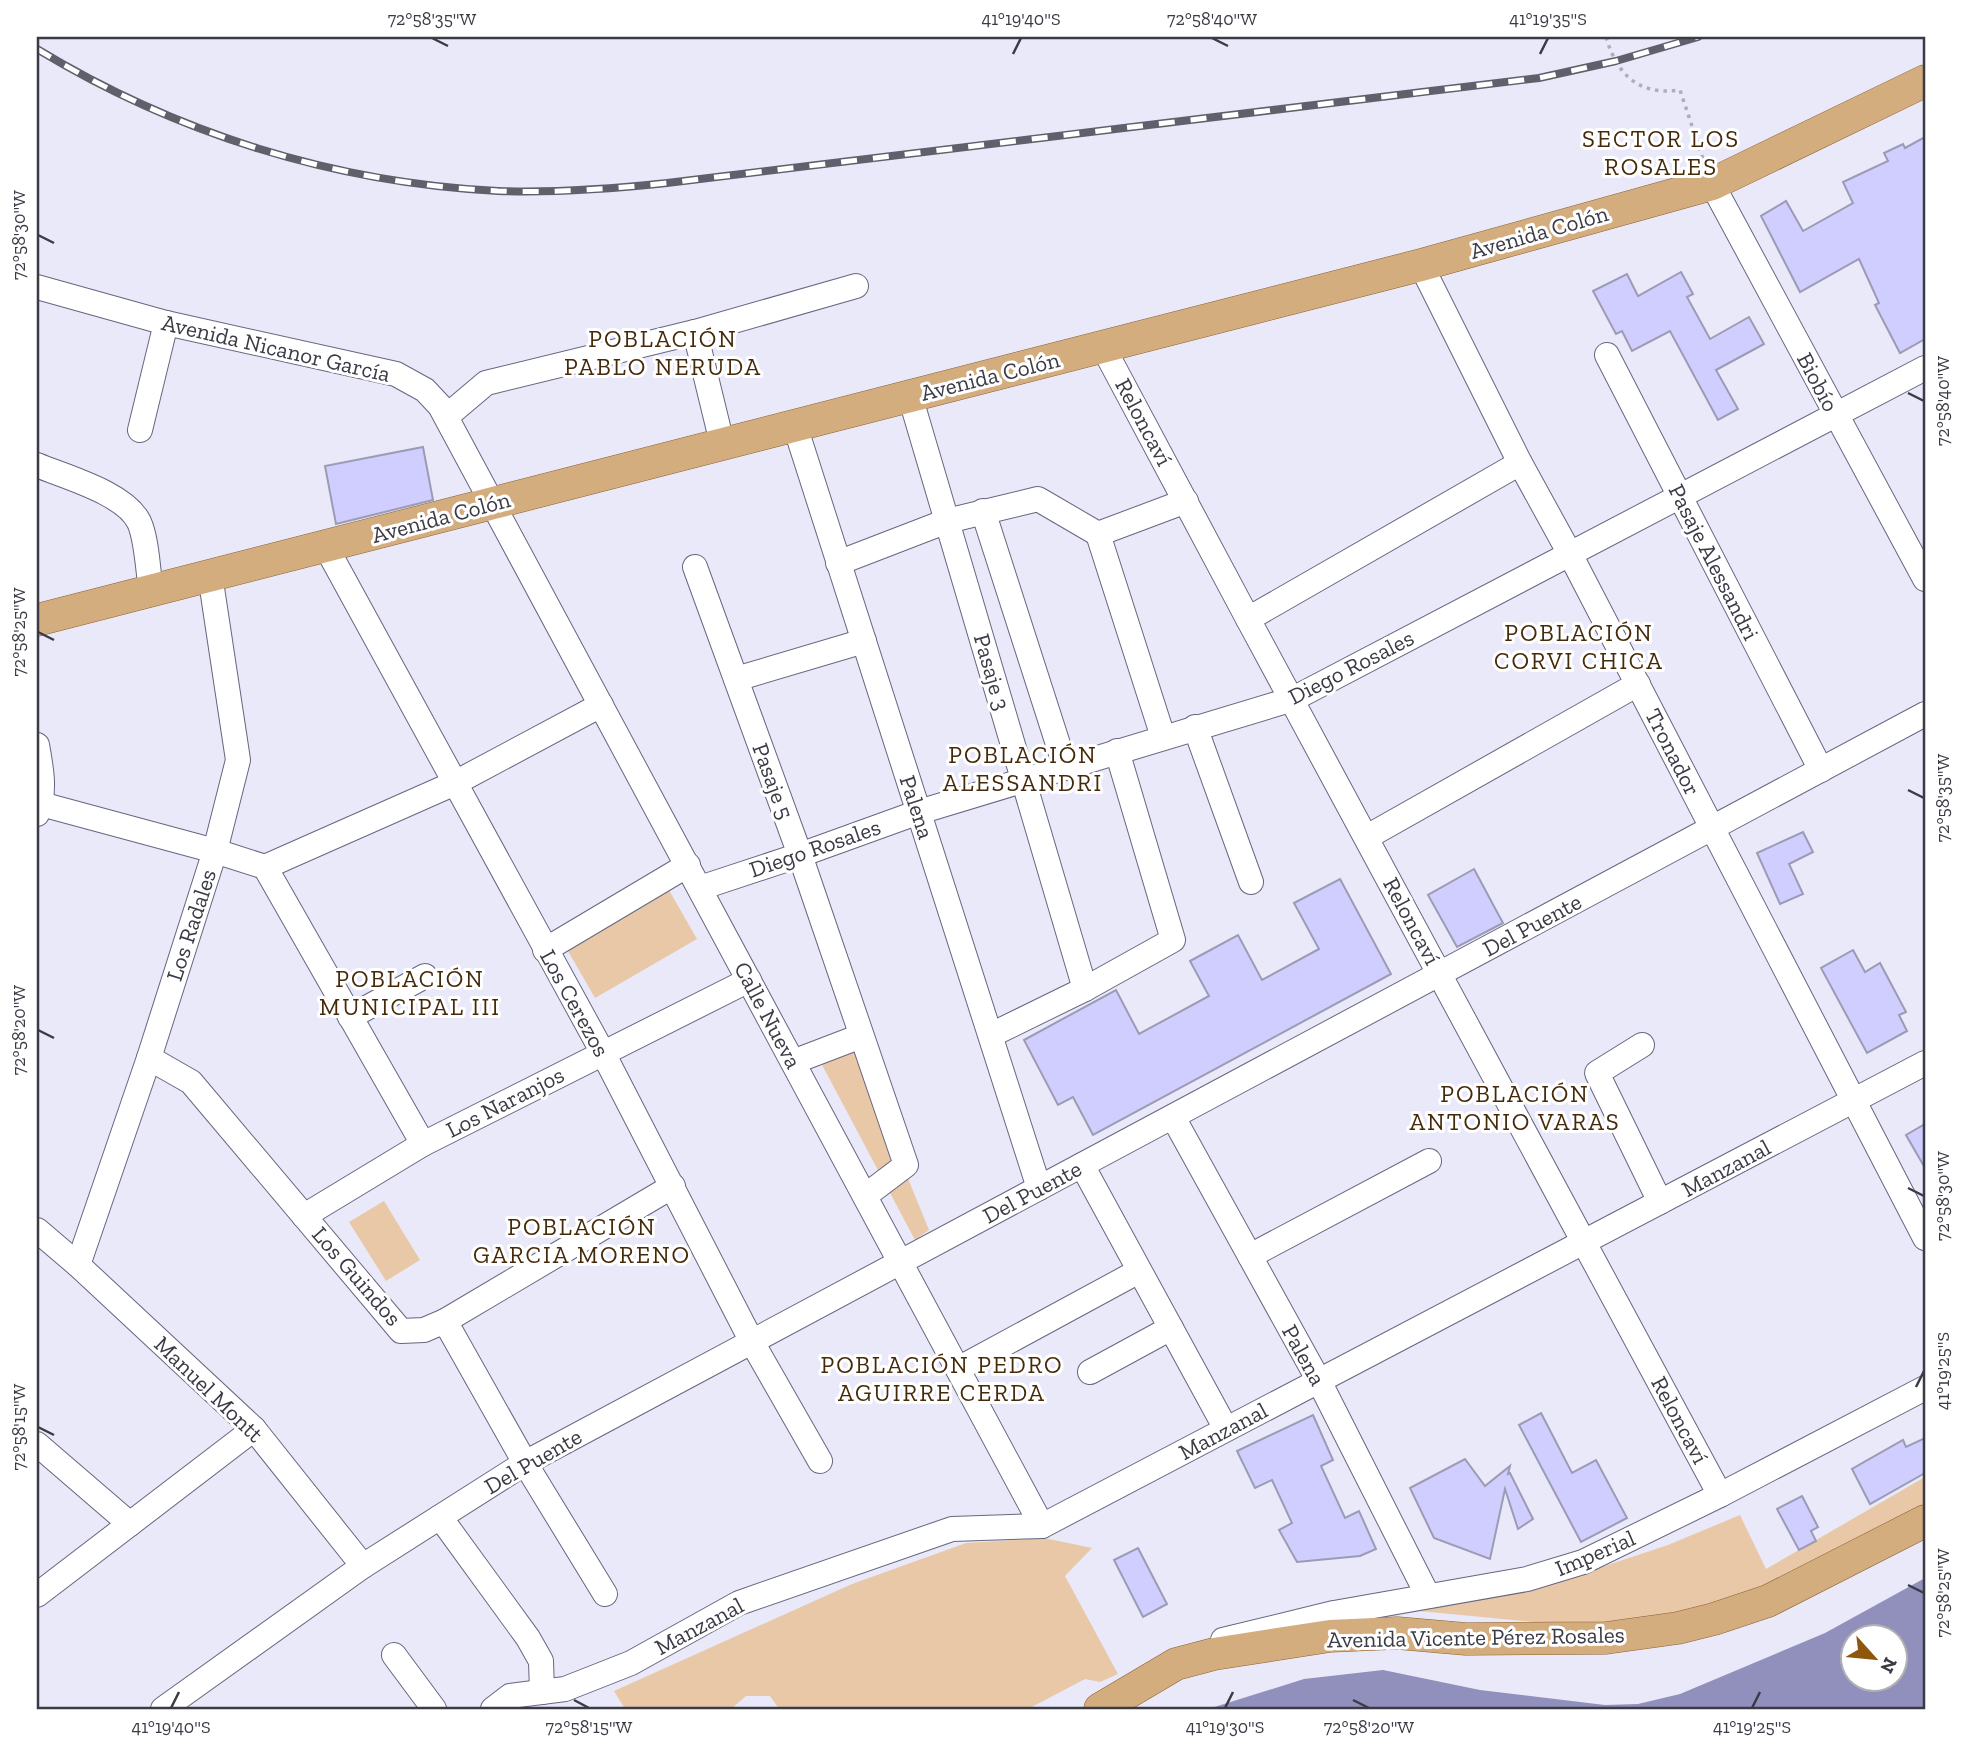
<svg xmlns="http://www.w3.org/2000/svg" width="1962" height="1746" font-family="'Zilla Slab',serif">
  <rect width="100%" height="100%" fill="#e9e9fa"/>
  <g fill="#e9c8a8">
    <polygon points="666,885 697,939 595,998 564,944"/>
    <polygon points="861,1049 907,1176 929,1230 915,1240 820,1061"/>
    <polygon points="384,1201 420,1260 386,1281 349,1222"/>
    <polygon points="1925,1477 1925,1513 1795,1582 1652,1619 1565,1625 1419,1611 1584,1573 1668,1545 1740,1515 1766,1569"/>
    <polygon points="1044,1538 1092,1548 1065,1576 1118,1674 1100,1682 1085,1679 1028,1709 779,1709 770,1696 746,1696 731,1709 625,1709 614,1691 852,1584 966,1543"/>
  </g>
  <path fill="#9190bd" fill-rule="evenodd" d="M1925,1578V1709H1208L1304,1679L1383,1670L1480,1690L1605,1705L1638,1704L1680,1694L1825,1633ZM1854,1638H1896V1680H1854Z"/>
  <g fill="#cfcefe" stroke="#9b9bb5" stroke-width="2">
    <polygon points="1925,137 1925,339 1900,353 1875,305 1879,303 1859,259 1800,292 1761,216 1786,201 1803,231 1853,203 1843,182 1888,161 1884,153 1903,144 1905,148"/>
    <polygon points="1681,272 1693,294 1687,297 1710,339 1749,317 1764,344 1716,370 1738,409 1718,420 1670,331 1632,351 1622,331 1616,334 1593,291 1627,274 1638,296"/>
    <polygon points="423,447 433,500 336,524 325,466"/>
    <polygon points="1803,832 1813,852 1789,864 1803,894 1780,904 1757,853"/>
    <polygon points="1474,869 1503,923 1457,947 1428,895"/>
    <polygon points="1340,879 1391,974 1093,1135 1073,1097 1058,1105 1024,1040 1116,990 1139,1034 1209,996 1190,961 1238,935 1262,980 1319,949 1294,903"/>
    <polygon points="1853,950 1865,972 1880,963 1906,1012 1899,1015 1907,1031 1867,1053 1821,968"/>
    <polygon points="1925,1124 1925,1168 1906,1135"/>
    <polygon points="1541,1413 1572,1473 1596,1460 1627,1518 1581,1542 1519,1425"/>
    <polygon points="1313,1415 1333,1460 1321,1466 1345,1518 1359,1511 1376,1549 1360,1556 1297,1562 1279,1530 1292,1523 1272,1480 1255,1488 1237,1451"/>
    <polygon points="1925,1438 1925,1473 1870,1504 1852,1469 1903,1440 1906,1447"/>
    <polygon points="1465,1459 1485,1486 1510,1466 1508,1474 1510,1473 1533,1519 1518,1529 1505,1489 1490,1559 1434,1538 1410,1488"/>
    <polygon points="1802,1496 1818,1527 1811,1531 1816,1541 1799,1550 1777,1509"/>
    <polygon points="1138,1548 1167,1604 1143,1617 1114,1560"/>
  </g>
  <g fill="none" stroke-linecap="round" stroke-linejoin="round">
    <defs>
      <g id="minor">
        <polyline points="1712,184 1925,579"/>
        <polyline points="1421,265 1520,463 1570,554 1925,1238"/>
        <polyline points="37,287 166,323 396,374 425,390 440,406 1042,1526"/>
        <polyline points="695,332 722,443"/>
        <polyline points="1103,347 1248,619 1720,1495"/>
        <polyline points="1607,355 1821,770"/>
        <polyline points="910,396 1085,989"/>
        <polyline points="447,416 486,383 695,332 856,286"/>
        <polyline points="795,426 1039,1188"/>
        <polyline points="140,430 166,323"/>
        <path d="M37,465C65,477 125,493 139,522C147,539 148,572 151,591"/>
        <polyline points="983,511 1065,766"/>
        <polyline points="1098,534 1163,737"/>
        <polyline points="326,547 603,1053 752,1342 820,1461"/>
        <polyline points="838,563 947,521 1038,499 1098,534 1186,501"/>
        <polyline points="695,567 800,855 906,1165 865,1196"/>
        <polyline points="1248,619 1520,463"/>
        <polyline points="736,679 864,641"/>
        <polyline points="1195,727 1251,882"/>
        <path d="M37,745C41,767 46,792 37,814"/>
        <polyline points="41,804 215,851 265,867 423,1144"/>
        <polyline points="1367,837 1638,684"/>
        <polyline points="265,867 455,783 601,705"/>
        <polyline points="700,888 800,855 919,812 1293,699 1925,368"/>
        <polyline points="545,950 688,865"/>
        <polyline points="350,1017 425,976"/>
        <polyline points="991,1035 1085,989 1173,940 1117,751"/>
        <polyline points="1642,1045 1597,1073 1660,1202"/>
        <polyline points="149,1058 191,1082 401,1331 424,1330 445,1321 525,1463 605,1594"/>
        <polyline points="793,1062 861,1036"/>
        <polyline points="1173,1117 1319,1381 1428,1596"/>
        <polyline points="1082,1165 1226,1429"/>
        <polyline points="304,1216 423,1144 749,980"/>
        <polyline points="37,1230 78,1265 254,1429 363,1566"/>
        <polyline points="1250,1256 1429,1161"/>
        <polyline points="78,1265 149,1058 215,851 238,760 210,575"/>
        <polyline points="445,1321 673,1186"/>
        <polyline points="958,1369 1139,1271"/>
        <polyline points="1090,1372 1171,1328"/>
        <polyline points="37,1444 130,1524"/>
        <polyline points="440,1517 528,1638 541,1661 542,1692"/>
        <polyline points="37,1595 254,1429"/>
        <polyline points="1223,1640 1334,1613 1527,1579 1583,1562 1720,1495 1925,1388"/>
        <polyline points="394,1655 434,1709"/>
        <polyline points="163,1709 363,1566 525,1463 1925,714"/>
        <polyline points="493,1709 510,1696 565,1689 631,1663 739,1603 952,1529 1042,1526 1925,1063"/>
      </g>
      <g id="major">
        <polyline points="37,620 1421,265 1712,184 1925,81"/>
        <polyline points="1100,1709 1176,1664 1214,1654 1330,1636 1397,1633 1466,1639 1606,1638 1678,1628 1714,1619 1768,1601 1925,1521"/>
      </g>
    </defs>
    <use href="#minor" stroke="#66667f" stroke-width="26"/>
    <use href="#major" stroke="#8c6132" stroke-width="33"/>
    <path stroke="#adadbc" stroke-width="3.5" stroke-dasharray="3.5 5" stroke-linecap="butt" d="M1606,37C1617,75 1639,96 1680,90L1703,159"/>
    <use href="#minor" stroke="#fff" stroke-width="24"/>
    <use href="#major" stroke="#d4ad7e" stroke-width="32"/>
    <defs>
      <path id="rail" d="M37,49C176,133 334,183 498,191C554,193 610,189 667,183L1539,78L1616,61L1698,37"/>
    </defs>
    <use href="#rail" stroke="#60606c" stroke-width="8"/>
    <use href="#rail" stroke="#fff" stroke-width="5" stroke-dasharray="16" stroke-linecap="butt"/>
  </g>
  <path fill="none" stroke="#3b3b46" stroke-width="2.5" d="M432,38L448,46M1212,38L1228,46M1013,54L1021,38M1540,54L1548,38M38,235L54,243M1908,393L1924,401M38,632L54,640M1908,790L1924,798M38,1030L54,1038M1908,1188L1924,1196M1916,1387L1924,1371M38,1427L54,1435M1908,1585L1924,1593M574,1700L589,1708M1353,1700L1369,1708M171,1708L179,1692M1225,1708L1233,1692M1752,1708L1760,1692"/>
  <g text-anchor="middle" dominant-baseline="central" stroke-width="6" stroke-linejoin="round" paint-order="stroke">
    <g font-size="23" fill="#3b3b46" stroke="#fff">
      <text transform="translate(1539 232) rotate(-16)">Avenida Colón</text>
      <text transform="translate(276 348) rotate(13)">Avenida Nicanor García</text>
      <text transform="translate(990 376) rotate(-14)">Avenida Colón</text>
      <text transform="translate(1818 382) rotate(62)">Biobío</text>
      <text transform="translate(1144 422) rotate(62)">Reloncaví</text>
      <text transform="translate(441 517) rotate(-15)">Avenida Colón</text>
      <text transform="translate(1714 562) rotate(63)">Pasaje Alessandri</text>
      <text transform="translate(1351 667) rotate(-27)">Diego Rosales</text>
      <text transform="translate(992 672) rotate(74)">Pasaje 3</text>
      <text transform="translate(1673 752) rotate(63)">Tronador</text>
      <text transform="translate(773 781) rotate(70)">Pasaje 5</text>
      <text transform="translate(917 807) rotate(72)">Palena</text>
      <text transform="translate(815 848) rotate(-19)">Diego Rosales</text>
      <text transform="translate(1412 921) rotate(62)">Reloncaví</text>
      <text transform="translate(191 925) rotate(-72)">Los Radales</text>
      <text transform="translate(1532 925) rotate(-28)">Del Puente</text>
      <text transform="translate(575 1003) rotate(61)">Los Cerezos</text>
      <text transform="translate(768 1015) rotate(62)">Calle Nueva</text>
      <text transform="translate(505 1102) rotate(-27)">Los Naranjos</text>
      <text transform="translate(1726 1168) rotate(-28)">Manzanal</text>
      <text transform="translate(1032 1192) rotate(-28)">Del Puente</text>
      <text transform="translate(357 1276) rotate(49)">Los Guindos</text>
      <text transform="translate(1304 1355) rotate(61)">Palena</text>
      <text transform="translate(209 1389) rotate(44)">Manuel Montt</text>
      <text transform="translate(1680 1420) rotate(62)">Reloncaví</text>
      <text transform="translate(1223 1431) rotate(-28)">Manzanal</text>
      <text transform="translate(533 1461) rotate(-30)">Del Puente</text>
      <text transform="translate(1595 1553) rotate(-23)">Imperial</text>
      <text transform="translate(699 1626) rotate(-28)">Manzanal</text>
      <text transform="translate(1476 1637) rotate(-1)">Avenida Vicente Pérez Rosales</text>
    </g>
    <g font-size="24" letter-spacing="2" fill="#452a09" stroke="#fff">
      <text x="1661" y="138">SECTOR LOS<tspan x="1661" dy="28">ROSALES</tspan></text>
      <text x="663" y="338">POBLACIÓN<tspan x="663" dy="28">PABLO NERUDA</tspan></text>
      <text x="1579" y="632">POBLACIÓN<tspan x="1579" dy="28">CORVI CHICA</tspan></text>
      <text x="1023" y="754">POBLACIÓN<tspan x="1023" dy="28">ALESSANDRI</tspan></text>
      <text x="410" y="978">POBLACIÓN<tspan x="410" dy="28">MUNICIPAL III</tspan></text>
      <text x="1515" y="1093">POBLACIÓN<tspan x="1515" dy="28">ANTONIO VARAS</tspan></text>
      <text x="582" y="1226">POBLACIÓN<tspan x="582" dy="28">GARCIA MORENO</tspan></text>
      <text x="942" y="1364">POBLACIÓN PEDRO<tspan x="942" dy="28">AGUIRRE CERDA</tspan></text>
    </g>
  </g>
  <rect width="1962" height="1746" fill="none" stroke="#ffffff" stroke-width="77"/>
  <g transform="translate(1874 1658) rotate(117)"><circle r="33" fill="#ffffff" stroke="#b1b1b5" stroke-width="2"/>
  <path d="M0-5L12 26L0 18L-12 26Z" fill="#8e570c"/>
  <text y="-10" font-size="19" font-weight="bold" text-anchor="middle" fill="#3b3b46">N</text>
  </g>
  <rect x="38" y="38" width="1886" height="1670" fill="none" stroke="#3b3b46" stroke-width="2.5"/>
  <g font-size="18" text-anchor="middle" fill="#3b3b46">
    <text x="432" y="25">72°58'35"W</text>
    <text x="1021" y="25">41°19'40"S</text>
    <text x="1212" y="25">72°58'40"W</text>
    <text x="1548" y="25">41°19'35"S</text>
    <text transform="translate(19 235) rotate(-90)" y="6">72°58'30"W</text>
    <text transform="translate(1943 401) rotate(-90)" y="6">72°58'40"W</text>
    <text transform="translate(19 632) rotate(-90)" y="6">72°58'25"W</text>
    <text transform="translate(1943 798) rotate(-90)" y="6">72°58'35"W</text>
    <text transform="translate(19 1030) rotate(-90)" y="6">72°58'20"W</text>
    <text transform="translate(1943 1196) rotate(-90)" y="6">72°58'30"W</text>
    <text transform="translate(1943 1371) rotate(-90)" y="6">41°19'25"S</text>
    <text transform="translate(19 1427) rotate(-90)" y="6">72°58'15"W</text>
    <text transform="translate(1943 1593) rotate(-90)" y="6">72°58'25"W</text>
    <text x="171" y="1733">41°19'40"S</text>
    <text x="589" y="1733">72°58'15"W</text>
    <text x="1225" y="1733">41°19'30"S</text>
    <text x="1369" y="1733">72°58'20"W</text>
    <text x="1752" y="1733">41°19'25"S</text>
  </g>
</svg>
